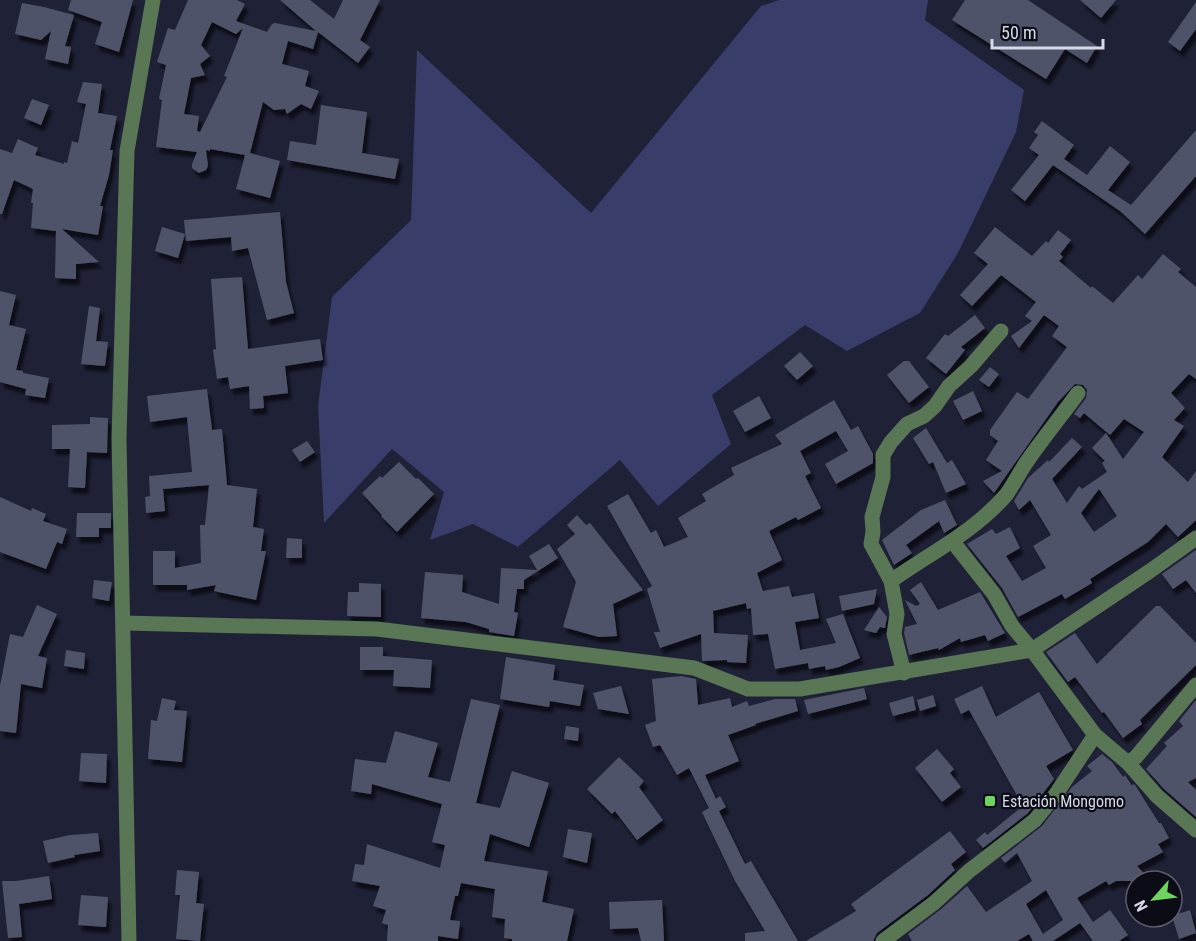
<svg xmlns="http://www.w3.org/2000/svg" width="1196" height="941" font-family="'Roboto Condensed',sans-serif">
  <defs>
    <filter id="shadow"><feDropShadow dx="3.5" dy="6" stdDeviation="1.5" flood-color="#0009"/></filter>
  </defs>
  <rect width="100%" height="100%" fill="#1f2136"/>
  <polygon fill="#393d6a" points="779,0 928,0 925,20 1024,90 1016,132 958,253 920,313 847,351 805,325 712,395 731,444 658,506 620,460 518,547 473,524 430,540 444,492 392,449 324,523 318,406 332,297 411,220 417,50 591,213 761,6"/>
  <g fill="#50536b" fill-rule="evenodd" filter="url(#shadow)">
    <polygon points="71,0 133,0 119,52 95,44 102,22 68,10"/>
    <path d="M188,0H237L245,4L236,21L267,32L272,24L275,23L316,31L280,0H310L334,19L343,0H380L360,40L370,47L358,63L318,32L313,49L288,41L282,64L309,71L305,86L319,91L311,109L301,104L287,114L285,109L274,110L263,102L250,153L280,161L270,198L236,189L245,155L210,149V151L206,150L208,166L206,170L199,173L192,168V164L197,152L156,147L162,100L159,99L166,65L157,62L168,28L175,30ZM212,22L236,34L243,28L224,76L227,77L200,132L197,131L199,116L184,114L191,78L205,75L200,64L210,56L201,45Z"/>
    <polygon points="965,0 1028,0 1097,46 1087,63 1065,49 1046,79 952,20"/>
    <polygon points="1080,0 1116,0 1101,18"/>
    <polygon points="1196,2 1196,29 1180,51 1168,42"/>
    <polygon points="22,3 44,7 74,15 65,46 71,47 68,64 45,59 51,31 41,40 15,34"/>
    <polygon points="83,82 102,84 98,113 117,116 110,150 113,150 109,175 100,206 103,206 98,235 62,229 99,262 76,264 76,279 55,278 56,231 31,228 33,203 31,203 33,189 14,180 2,214 0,214 0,149 12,153 18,139 38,148 35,155 64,164 64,162 67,163 72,141 78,143 86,104 77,102"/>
    <polygon points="32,99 49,105 41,125 24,118"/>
    <polygon points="321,105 367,112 362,153 399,159 395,179 287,160 290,141 316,145"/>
    <polygon points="1042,121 1074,145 1064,159 1087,175 1110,146 1130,162 1108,190 1131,205 1196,130 1196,176 1145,234 1120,211 1053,165 1025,201 1011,190 1039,155 1029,148 1038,135 1034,132"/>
    <polygon points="280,212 286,282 294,313 267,320 248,248 232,251 231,237 186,241 184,220"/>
    <polygon points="162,227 185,234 178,258 155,251"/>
    <path d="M995,227L1032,256L1046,241L1048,243L1058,230L1071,240L1060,254L1063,257L1059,261L1091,288L1092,286L1113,303L1138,275L1142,279L1163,254L1181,269L1178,272L1196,287V379L1189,374L1171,393L1185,408L1174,420L1184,426L1162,457L1188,482L1196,471V520L1178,537L1166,524L1148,542L1090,579L1092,583L1065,599L1062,594L1018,617L1002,588L967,544L992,529L996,534L1010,527L1020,548L1006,556L1022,581L1046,568L1033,546L1051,535L1030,500L1019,510L1014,501L1028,478L1048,460L1049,462L1072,438L1082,447L1052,479L1067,503L1079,486L1082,489L1107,472L1102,463L1105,461L1092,448L1106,433L1123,459L1144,432L1124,419L1110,435L1084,413L1080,418L1074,414L1086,398L1087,390L1083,385L1075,384L1058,402L994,493L983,481L1002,471L986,460L998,441L990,435V430L1017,392L1028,399L1067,347L1052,336L1059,326L1044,315L1019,348L1011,336L1032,321L1025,316L1036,302L1001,275L972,306L960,295L988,264L974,253ZM1099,489L1117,516L1094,532L1081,513Z"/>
    <polygon points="242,277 248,349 320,339 323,360 285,366 288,393 263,396 264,408 250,409 249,386 230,389 228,377 217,379 213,350 216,349 211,279"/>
    <polygon points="0,291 16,295 9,325 26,329 16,370 23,371 23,373 49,378 45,398 25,395 26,389 0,382"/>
    <polygon points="89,306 100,308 96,341 108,342 105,366 81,364"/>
    <polygon points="975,315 985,328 961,347 965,350 946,374 926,358 945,334 948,336"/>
    <polygon points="800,352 813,366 797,380 784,366"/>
    <polygon points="904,361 909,361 929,387 909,403 887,375"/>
    <polygon points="990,367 999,374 989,387 979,380"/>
    <polygon points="207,389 212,430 222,429 227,485 257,489 253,527 264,529 261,551 266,551 256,600 214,591 216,585 187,590 187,585 153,585 153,551 175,551 175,568 201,563 200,525 205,525 209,485 163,489 165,511 146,513 145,497 150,496 149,476 192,472 187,417 150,422 147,396"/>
    <polygon points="973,391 982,411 963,420 953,401"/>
    <polygon points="759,396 771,418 745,432 733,411"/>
    <polygon points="834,400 851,430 858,426 873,454 873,463 836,484 825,464 848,451 836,431 800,451 811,473 805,476 821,508 798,520 796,517 769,531 782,560 757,573 763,591 789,586 792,597 814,593 819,618 795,622 800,650 836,643 826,619 843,614 860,658 839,667 826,670 825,666 809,669 808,663 775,669 768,634 753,635 751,608 747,609 746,603 713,611 714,633 748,635 746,663 727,662 727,660 702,661 701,634 660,648 654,632 660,632 647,589 652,586 607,506 628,494 651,533 656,530 664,547 688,537 678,518 706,501 702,494 734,475 731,468 782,444 775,435"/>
    <polygon points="90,417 108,418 107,453 87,452 85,488 68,487 70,449 52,449 52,425 90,424"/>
    <polygon points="926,428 947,463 952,460 966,484 946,493 933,462 929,464 913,438"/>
    <polygon points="307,441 315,452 300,462 292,450"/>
    <polygon points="399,462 416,479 418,478 434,494 397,532 381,516 382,515 362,493 380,476 382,478"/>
    <polygon points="0,497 31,511 32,508 46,514 43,521 67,529 62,544 57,542 46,569 0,552"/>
    <polygon points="945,500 957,525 944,533 939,521 906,545 912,553 894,565 882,540 921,510"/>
    <polygon points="77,513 111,513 111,528 99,528 99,537 76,537"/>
    <polygon points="577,515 586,525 590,523 643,590 613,604 617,636 599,637 563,627 576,582 557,549 575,534 567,525"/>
    <polygon points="287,538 302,539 302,558 286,558"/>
    <polygon points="549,544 558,558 524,580 524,589 517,589 514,612 518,613 514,636 489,632 489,629 466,622 421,618 425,572 463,575 462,592 499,604 501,568 537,570 529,556"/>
    <polygon points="1196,550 1196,593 1186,580 1173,589 1162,574"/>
    <polygon points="94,580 112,582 109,601 92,598"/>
    <polygon points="921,582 938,610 980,592 1005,633 988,641 985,635 961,642 960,638 939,650 938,648 909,655 904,633 905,627 917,624 905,600 916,606 920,604 910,590"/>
    <polygon points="359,583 381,584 381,617 347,616 348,592 359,592"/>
    <polygon points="877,589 874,604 842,611 839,596"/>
    <polygon points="37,605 57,614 38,656 47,658 42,688 21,684 16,733 0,731 0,686 10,634 23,637"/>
    <polygon points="1156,606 1160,606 1196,643 1196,665 1140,720 1142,724 1123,738 1104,712 1102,713 1075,677 1068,682 1046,652 1075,633 1097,664"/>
    <polygon points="879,607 887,617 885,628 880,627 876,633 864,630"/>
    <polygon points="360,647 383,647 383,656 432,660 430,688 393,686 394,670 360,670"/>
    <polygon points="66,650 85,653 84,669 64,666"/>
    <polygon points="506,657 555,665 553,680 584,685 580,706 550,701 549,707 500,699"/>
    <polygon points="681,676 696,679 698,705 730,698 732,707 747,701 749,706 775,699 795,699 798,711 755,724 756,725 728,735 739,761 705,775 716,799 720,796 726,807 719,811 745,864 751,861 798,941 745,941 745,933 765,931 735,881 702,812 709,808 689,768 677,775 660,745 653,747 645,725 656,721 652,679"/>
    <polygon points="621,686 629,714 598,709 593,693"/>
    <polygon points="982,686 996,717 1039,692 1073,750 1046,766 1054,779 1028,813 983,848 976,840 985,832 987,835 1023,806 969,710 961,714 954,699"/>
    <polygon points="864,688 867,699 808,714 804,700"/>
    <polygon points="933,695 936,706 920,711 917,700"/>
    <polygon points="913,696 916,710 893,716 889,703"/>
    <polygon points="162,698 176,701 174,710 187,711 182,762 148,759 151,720 157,721"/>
    <polygon points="471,699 500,705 476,803 500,808 512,771 549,783 529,847 490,834 484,861 548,871 542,902 574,909 567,941 512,941 512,939 504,938 505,919 492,917 495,889 461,883 458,896 455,896 450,920 460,921 458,939 438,936 438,941 387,941 388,925 382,923 386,910 373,906 380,886 352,881 355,864 364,865 367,844 440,868 445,845 432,842 442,804 372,784 371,794 351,791 355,759 386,763 395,731 438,743 428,777 450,782"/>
    <polygon points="1196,700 1196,778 1188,782 1196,790 1196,817 1164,789 1146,769 1167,746 1164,743 1183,726 1179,721"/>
    <polygon points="566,726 579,728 578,741 564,739"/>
    <polygon points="937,749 954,769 950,773 961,787 942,802 915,768"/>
    <polygon points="81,753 107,754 106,783 79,781"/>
    <path d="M1102,754L1112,762L1123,777L1125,775L1132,786L1133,784L1135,785L1159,823H1161L1169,838L1158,844L1163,852L1137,866L1151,881H1116L1109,885L1106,881L1077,898L1093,922L1110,910L1128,935L1119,941H1093L1080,923L1053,941H1033L1029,934L1017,941H912L908,934L940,910L967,886L986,912L1032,881L1017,853L1005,863L1001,858L1042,826L1072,787L1092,771L1087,766ZM1046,890L1063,920L1043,934L1026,904Z"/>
    <polygon points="619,757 644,781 639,787 663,820 637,840 615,811 612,814 587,789"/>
    <polygon points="568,829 592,833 587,863 563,857"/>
    <polygon points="950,831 966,852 951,864 955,870 928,895 877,933 873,941 806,941 856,911 851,904"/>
    <polygon points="98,833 100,851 74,855 75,857 48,863 43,841 70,835"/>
    <polygon points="177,870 199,872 196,903 204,904 200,941 176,939 180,895 175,895"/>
    <polygon points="49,876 52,899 19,904 22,937 8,938 2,881 16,881"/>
    <polygon points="81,895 108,897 106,927 78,925"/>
    <polygon points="662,900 664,941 641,941 638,928 610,929 609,902"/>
    <polygon points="1190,910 1196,933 1179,939 1172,916"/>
  </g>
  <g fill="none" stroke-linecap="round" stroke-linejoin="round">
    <g stroke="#597655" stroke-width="15">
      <polyline points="953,542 994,594 1012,626 1032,650 1095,735 1128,763 1157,796 1196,830"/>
      <path d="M891,581C930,553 974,532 1006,495C1014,484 1020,471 1028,460C1044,437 1062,415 1078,393"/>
      <polyline points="124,623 377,629 694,668 748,689 800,689 1032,650 1150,571 1196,538"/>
      <polyline points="904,673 894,634 897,614 891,581 871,544 873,532 872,517 883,477 883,455 891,442 907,424 924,416 935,406 949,386 971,366 1001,331"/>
      <polyline points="1128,763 1136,757 1196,685"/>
      <polyline points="129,941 119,438 127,151 153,0"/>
      <polyline points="883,941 934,903 969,871 1035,820 1056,794 1095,735"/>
    </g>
  </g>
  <rect fill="#6ed361" stroke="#0b0c15" stroke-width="2" x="984" y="795" width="12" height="12" rx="3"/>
  <g text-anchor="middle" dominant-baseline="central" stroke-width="4.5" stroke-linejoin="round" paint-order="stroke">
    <g font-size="16" fill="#d6d9e7" stroke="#0b0c15" text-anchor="start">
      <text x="1002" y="801">Estación Mongomo</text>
    </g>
  </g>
  <g transform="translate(1154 899) rotate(242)"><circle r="28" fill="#0b0c15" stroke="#5c5e69" stroke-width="1.5"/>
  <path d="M0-4.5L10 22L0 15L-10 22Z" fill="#6ed361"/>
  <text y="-9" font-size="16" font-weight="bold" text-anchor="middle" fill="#d6d9e7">N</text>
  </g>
  <path d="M992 39v9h111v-9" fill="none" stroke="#d6d9e7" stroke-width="3"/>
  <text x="1001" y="39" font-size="18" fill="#d6d9e7" stroke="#0b0c15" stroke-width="4.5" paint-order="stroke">50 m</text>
</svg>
